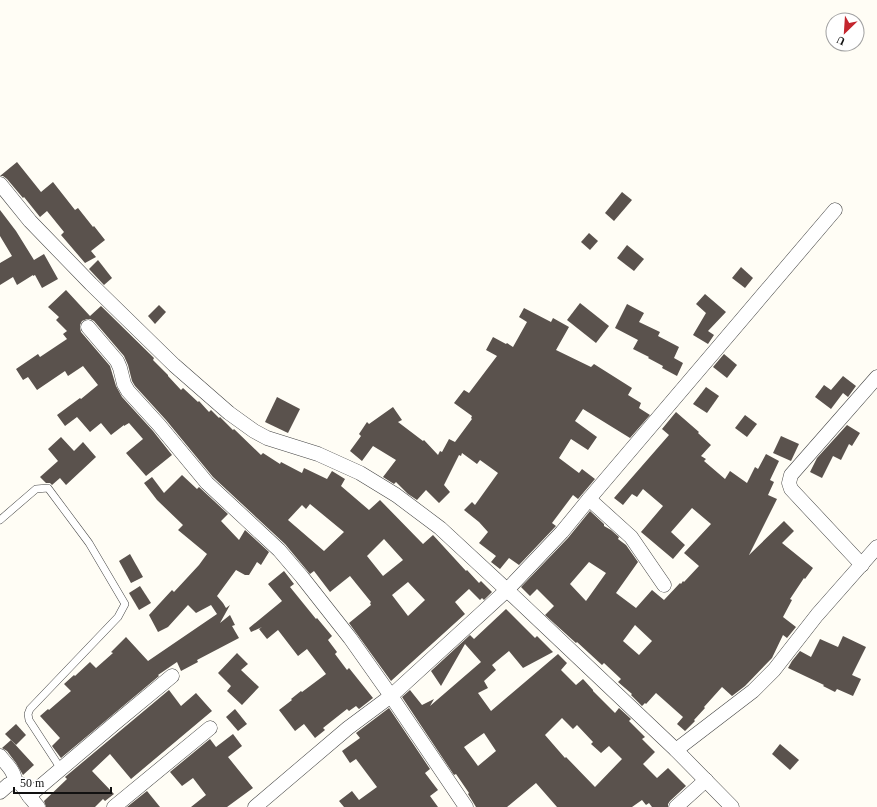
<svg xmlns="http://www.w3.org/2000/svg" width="877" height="807" font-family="Georgia,serif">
  <rect width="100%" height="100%" fill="#fffdf5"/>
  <g fill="#5a524d" fill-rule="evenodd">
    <polygon points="17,162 41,192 53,182 75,210 78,208 93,227 94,226 105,240 91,251 96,257 85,263 61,235 64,232 47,211 40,217 24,197 23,198 7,179 3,176 0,176"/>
    <polygon points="622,192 632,200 614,221 605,213"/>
    <polygon points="0,210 16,231 34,260 44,254 58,279 42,288 35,275 33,276 33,275 17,285 13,277 0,285 0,263 12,256 0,236"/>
    <polygon points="589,233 598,241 590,250 581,242"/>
    <polygon points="627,245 644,259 634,271 617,258"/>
    <polygon points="98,260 112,278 104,285 89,269"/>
    <polygon points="741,267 753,278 745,288 732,278"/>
    <path d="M66,290L90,316L101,306L154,358L153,360L168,375V376L181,390L183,388L198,402L199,401L209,412L211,410L219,418L220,417L233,430L234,429L261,455L263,453L280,464L281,462L302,473L304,468L327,479L332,471L345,479L341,486L369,510L380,500L423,544L433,535L466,571L467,570L479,583L481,581L492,592L484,600L482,598L480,600L469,589L455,602L465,614L391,681L349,623L371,605L370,603L371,602L350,576L330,592L314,571L310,574L285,544L213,477L166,420L135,386L132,381L128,365L124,356L94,321L90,319H87L82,321L80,325V328L81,332L110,366L116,386L122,397L153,431L172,455L146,476L126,453L143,439L129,423L124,426V425L111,435L101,423L90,432L77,417L65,426L57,415L80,398L81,399L98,385L83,366L68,376L65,371L37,390L28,377L23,380L16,369L38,354L40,357L67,339L63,334L67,331L56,320L59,317L48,307ZM310,504L344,532L324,551L288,520L302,505L306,509ZM384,539L403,560L383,576L367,556ZM408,582L425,600L408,616L392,595Z"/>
    <polygon points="705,294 726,312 708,331 714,335 708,344 693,335 706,313 696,304"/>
    <polygon points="580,303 609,326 596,343 567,320"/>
    <polygon points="627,304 644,313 639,322 660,332 658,336 679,347 674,358 683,363 677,376 662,368 663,366 648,358 649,357 633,349 638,340 615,328"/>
    <polygon points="159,305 166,312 155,324 148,316"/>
    <polygon points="524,308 551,322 553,318 569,327 556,350 591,367 594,364 632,388 628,395 641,403 639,408 650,415 630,438 583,409 575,421 597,437 588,450 571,439 559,458 579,473 582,469 595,479 578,499 573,495 552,523 556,526 519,565 509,558 500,569 491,562 496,556 479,543 488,532 479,522 464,510 472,502 475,505 498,473 480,460 477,464 462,453 461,456 459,455 444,485 450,492 439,503 426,490 417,500 408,494 396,482 394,484 383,477 396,460 373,446 362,461 350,451 361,436 359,434 367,422 369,424 393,407 402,420 398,422 423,441 424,440 438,455 440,451 442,452 449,439 455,442 472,419 471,418 472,416 454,403 464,390 469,393 497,356 486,350 493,337 506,344 507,343 513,347 527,322 519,317"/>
    <polygon points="724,354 737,365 727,378 713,367"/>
    <polygon points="843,376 856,386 848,397 843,393 831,409 815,397 824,385 831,390"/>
    <polygon points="706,387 719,396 707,413 693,404"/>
    <polygon points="277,397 300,409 288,433 265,422"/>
    <path d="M676,412L699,432L698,433L711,445L701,456L706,459L704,461L725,479L730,471L747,483L755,467L758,469L766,454L779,461L770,480L774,482L768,495L777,499L749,555L784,521L794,531L782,543L813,568L805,579L804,578L790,599L792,600L783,617L796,627L787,638L783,635L772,658L745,686L732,696L722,687L704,707L705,708L694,720L695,721L685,731L677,724L683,717L656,693L646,704L645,703L642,706L631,695L632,694L618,682L621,679L604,663L602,665L577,642L576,643L545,615L554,606L537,589L530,596L521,587L568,538L590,511L604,524V526L611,530L619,537L618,539L626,545L638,562L616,593L636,608L652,590L664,600L680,583L681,584L683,581L684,582L699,566L684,553L711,524L692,508L671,532L685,545L673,559L641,532L663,506L643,489L637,497L632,494L623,505L614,498L669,435L662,429ZM589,562L606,573L586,601L570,584ZM635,625L652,641L639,655L623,641Z"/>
    <polygon points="745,415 757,424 747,437 735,428"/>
    <polygon points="847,425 860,433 852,446 849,444 841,460 833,456 822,478 810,472 817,458"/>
    <polygon points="781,436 799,444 791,461 773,453"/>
    <polygon points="61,437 74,451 83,442 96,457 66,485 60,478 52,485 50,483 46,483 40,477 58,461 48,449"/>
    <polygon points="182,475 197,489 199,487 228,514 221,521 239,540 245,530 269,552 261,565 257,562 249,575 245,575 236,570 217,596 223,603 226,608 230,605 220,623 230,615 235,625 232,626 239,638 197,660 198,662 181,671 177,662 158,675 159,676 61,758 52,746 60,738 40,716 48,709 49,710 71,691 64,684 74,675 75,676 90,662 96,668 113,653 111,652 126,637 148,661 217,614 211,605 196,613 188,605 168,627 158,632 149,615 172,590 174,592 199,565 207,554 178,530 183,525 157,500 144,483 152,477 164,493"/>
    <polygon points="130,554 143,577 131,583 119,561"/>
    <polygon points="284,571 294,584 290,587 316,619 317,618 332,636 328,640 337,652 335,654 347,670 349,668 373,698 359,709 356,706 349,711 347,709 323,728 325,730 315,738 304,724 295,731 279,710 292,700 291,699 301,691 302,692 326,674 307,649 298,656 278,630 267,639 259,629 262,627 251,632 249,628 282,601 268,584"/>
    <polygon points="140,586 151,603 139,610 129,593"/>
    <path d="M506,609L535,638L537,636L553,652L523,668L509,651L492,665L496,670L484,681L488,688L478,693L491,711L558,654L567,663L561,670L576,685L583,679L593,690V691L615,713L619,708L631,719L629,721L645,737L642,739L655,752L643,764L657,778L668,768L686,786L670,801L668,804V807H652L649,803L646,805L642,800L632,807H557L536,783L507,807H476L468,794L469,793L456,774L454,775L402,697L410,690L422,705L434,699L430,706L481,662L465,644L441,686L431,671L470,635L474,639ZM562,718L573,729L577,725L593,742L591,744L601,753L609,746L622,759L595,787L566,757L565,758L545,735ZM484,733L496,751L478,766L464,747Z"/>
    <polygon points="843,636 866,647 852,675 861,679 853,696 837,689 835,692 823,686 824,685 788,668 792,661 800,651 811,657 820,639 838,647"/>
    <polygon points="237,653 248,664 241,670 259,687 242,705 227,691 231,686 218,673"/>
    <polygon points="169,690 181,706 196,693 212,711 131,779 110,754 92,771 114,794 105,801 103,799 95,807 46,807 44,801 67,779 65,777"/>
    <polygon points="389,708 430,769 425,773 438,790 430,796 438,807 344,807 339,801 352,791 359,800 377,787 356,759 350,763 342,751 360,738 356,733"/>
    <polygon points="235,709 247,724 238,731 226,717"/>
    <polygon points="16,724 26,735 16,745 5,734"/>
    <polygon points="233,734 242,746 228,757 253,788 227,807 191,807 206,795 193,778 182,786 170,772 210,739 216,747"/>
    <polygon points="11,740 34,765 23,775 16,763 7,751 2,748"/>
    <polygon points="780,744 799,760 790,770 772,754"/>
    <polygon points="147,791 160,807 127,807"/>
  </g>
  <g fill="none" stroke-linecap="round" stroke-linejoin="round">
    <defs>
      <polyline id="lane" points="0,520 36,489 48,488 89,543 125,604 118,617 30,709 28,714 29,720 61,769"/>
      <g id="street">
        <polyline points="0,184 30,221 91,284 174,365 229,413 254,431 267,438 318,454 360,473 396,495 440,528 507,590 676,750 732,807"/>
        <polyline points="88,327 117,361 120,368 124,384 128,391 159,425 207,483 279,550 302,577 350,638 391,696 466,807"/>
        <polyline points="589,499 835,210"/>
        <polyline points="862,565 791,489 789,483 791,475 877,377"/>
        <polyline points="676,750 753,691 774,670 817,615 877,547"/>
        <path d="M0,756C6,764 15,771 15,782"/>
        <polyline points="0,792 8,785 15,782 21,784 29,796 114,724 172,676"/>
        <polyline points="29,796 38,807"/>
        <polyline points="114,807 210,728"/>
        <polyline points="255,807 348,728 391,696 507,590 562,532 589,499 631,537 664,585"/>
        <polyline points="676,807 706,780"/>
      </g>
    </defs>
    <use href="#lane" stroke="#444" stroke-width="8"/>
    <use href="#street" stroke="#444" stroke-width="15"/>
    <use href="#lane" stroke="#fff" stroke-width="7"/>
    <use href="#street" stroke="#fff" stroke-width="14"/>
  </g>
  <g transform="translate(845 32) rotate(205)"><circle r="19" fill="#ffffff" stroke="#a0a0a0"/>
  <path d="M0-3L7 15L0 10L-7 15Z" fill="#c4262e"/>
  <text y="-6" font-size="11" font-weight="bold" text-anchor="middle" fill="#111111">U</text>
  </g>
  <path d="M14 787v6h97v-6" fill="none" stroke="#111111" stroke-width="2"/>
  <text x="20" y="787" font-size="12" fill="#111111" stroke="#ffffff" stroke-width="3" paint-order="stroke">50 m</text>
</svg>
